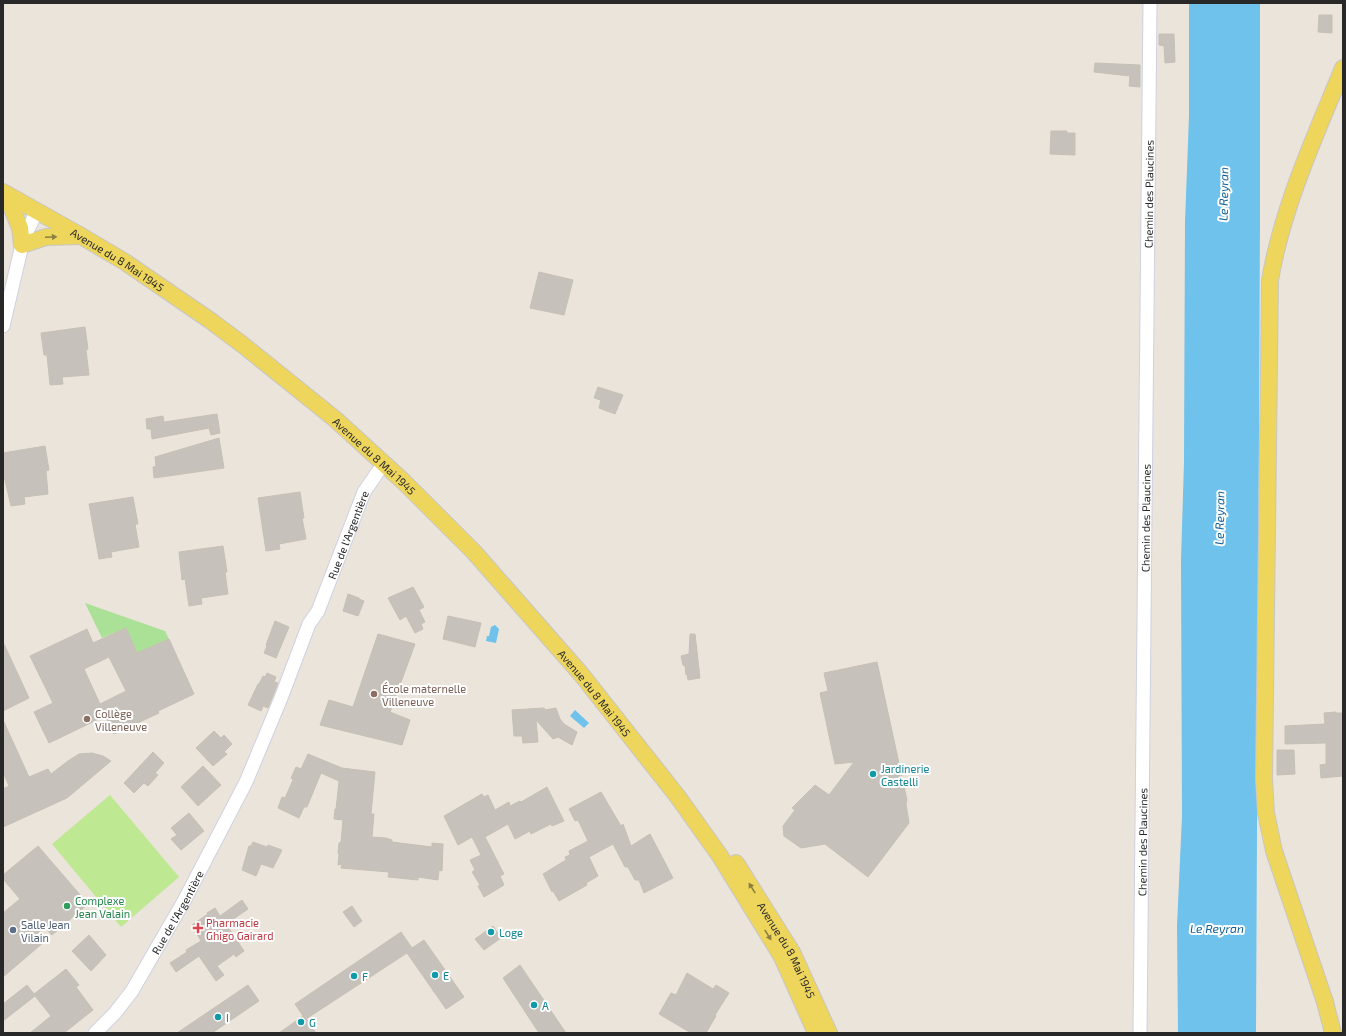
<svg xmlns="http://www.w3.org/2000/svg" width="1346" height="1036" font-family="'Exo 2',sans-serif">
  <rect width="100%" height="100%" fill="#ebe4da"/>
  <polygon fill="#abe197" points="85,603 165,631 169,639 137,653 126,628 102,638"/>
  <polygon fill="#bee892" points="110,795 179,877 121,927 52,844"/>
  <g fill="#6ec2ec">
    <polygon points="1189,3 1260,3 1260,222 1256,1033 1178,1033 1177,926 1182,816 1181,560 1184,462 1185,222 1189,116"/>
    <polygon points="495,625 499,629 496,643 486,641 487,636 489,636 491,627"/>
    <polygon points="575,710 589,723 584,728 570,716"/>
  </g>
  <g fill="#c6c1ba" stroke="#c6c0b4" fill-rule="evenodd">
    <polygon points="1319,15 1332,15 1332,33 1318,32"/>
    <polygon points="1159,34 1174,34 1175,62 1165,63 1164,46 1159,45"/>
    <polygon points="1095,63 1140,65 1140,87 1129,86 1130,76 1094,72"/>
    <polygon points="1051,131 1067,131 1067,133 1075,133 1075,155 1050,154"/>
    <polygon points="539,272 573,280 564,315 530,308"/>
    <polygon points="85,327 88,349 86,350 89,375 62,377 63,384 50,385 47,355 44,355 41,333"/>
    <polygon points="598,387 623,395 615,414 599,408 601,400 594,398"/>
    <polygon points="217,414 220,433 211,435 209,428 152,439 151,429 147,429 146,419 163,416 164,422"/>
    <polygon points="219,438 224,468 154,478 153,467 156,466 155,457"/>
    <polygon points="45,446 49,470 46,471 48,494 24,497 25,504 11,506 4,476 3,477 3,453"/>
    <polygon points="300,492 304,518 302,518 306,539 279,544 280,549 266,551 258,498"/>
    <polygon points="133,497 138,524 135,524 139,547 111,552 112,557 99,559 89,504"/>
    <polygon points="223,546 227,572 225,572 228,594 201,598 202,604 189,606 185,579 182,580 179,552"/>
    <polygon points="413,587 424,607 419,610 425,622 421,624 423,629 415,633 406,616 400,620 388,598"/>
    <polygon points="348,594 359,598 359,599 364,601 358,616 343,611"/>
    <polygon points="448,616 481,623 475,647 443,639"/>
    <polygon points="275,621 289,627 276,658 264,653 267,646 266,645"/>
    <path d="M126,628L137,653L169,639L194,694L158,711L159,713L114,734L105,716L49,743L34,712L53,703L30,656L87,629L93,643ZM109,657L126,691L100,704L84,669Z"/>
    <polygon points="378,634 415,644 390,712 410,720 402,745 320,725 329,700 353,707"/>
    <polygon points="690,634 695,634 700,678 688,680 687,674 686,675 685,666 683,665 681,656 689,654"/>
    <polygon points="3,642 29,698 3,711"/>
    <polygon points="877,662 907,800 906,804 909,823 868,877 825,844 801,848 784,836 783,826 795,810 792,808 815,785 829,795 854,762 835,764 820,693 828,691 824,673"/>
    <polygon points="267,673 276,677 274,682 278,683 268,708 263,706 261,711 248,705 258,684 259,684 263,676 265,677"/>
    <polygon points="544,708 545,710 556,708 560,719 564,724 577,732 572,745 558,737 553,739 536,720 538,742 523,743 522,736 514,736 512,710"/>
    <polygon points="1336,712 1336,713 1343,713 1343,776 1321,778 1320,765 1326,764 1326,743 1285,744 1285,726 1325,724 1324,713"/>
    <polygon points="3,720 29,777 48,769 51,774 68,761 79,754 92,753 103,756 111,761 67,798 3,827 3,789 9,786 3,772"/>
    <polygon points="214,731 221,738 224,735 232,744 224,752 227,754 213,766 196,748"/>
    <polygon points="1277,750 1294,750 1295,774 1277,775"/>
    <polygon points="153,752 164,763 155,773 158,775 148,786 144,783 134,793 124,783"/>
    <polygon points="308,754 342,768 375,772 371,814 374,814 372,837 386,838 392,840 392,842 432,847 432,843 443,844 442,871 439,870 438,880 418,877 418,880 388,877 389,872 341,868 342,864 338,865 339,854 338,853 339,843 341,842 343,820 334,819 335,809 336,809 339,781 321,773 307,807 304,807 299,818 278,808 282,797 285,798 293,780 291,778 296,767 301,769"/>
    <polygon points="203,766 221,785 198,806 181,787"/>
    <polygon points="547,787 564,821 552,826 551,824 531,834 530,831 515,839 508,824 485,837 504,874 500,876 504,885 484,897 478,886 480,885 472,872 475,870 470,860 481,855 472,837 458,845 444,816 482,794 484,797 488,795 495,810 509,802 510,806 520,801 521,802"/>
    <polygon points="601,792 621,826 623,824 631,846 650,834 673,878 644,893 639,880 635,880 628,867 625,867 613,844 589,857 598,876 586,883 587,885 559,901 553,891 552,892 543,874 566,860 565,857 570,855 569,851 588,841 578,820 575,821 569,809"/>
    <polygon points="189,813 204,831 181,850 171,839 177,835 171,828"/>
    <polygon points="253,842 267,847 268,845 282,850 273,868 261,864 256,876 242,870 249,846 251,846"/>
    <polygon points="38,846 88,904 52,935 44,927 37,934 44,942 3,977 3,913 20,899 3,879 3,875"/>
    <polygon points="242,900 248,909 226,924 244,951 236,957 234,954 217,966 224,975 216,981 199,956 176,972 170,963 187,952 186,950 201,941 192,925 208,914 207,913 215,908 220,916"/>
    <polygon points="352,906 362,921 354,927 343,912"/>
    <polygon points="493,926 501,938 484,950 475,939"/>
    <polygon points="401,932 412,948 424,940 464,997 446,1009 407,953 306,1019 316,1033 279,1033 303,1016 295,1004"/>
    <polygon points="89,935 106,955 91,971 72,951"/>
    <polygon points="520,965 566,1033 539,1033 503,978"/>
    <polygon points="66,969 79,985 76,987 93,1010 64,1033 30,1033 51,1016 35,996 3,1021 3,1004 27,985 34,994"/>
    <polygon points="687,973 713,989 716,985 729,993 715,1015 716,1016 706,1033 691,1033 659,1014 671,993 676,995"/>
    <polygon points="248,985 259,1001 212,1033 177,1033"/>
  </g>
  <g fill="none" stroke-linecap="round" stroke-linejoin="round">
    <defs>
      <g id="minor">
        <polyline points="3,326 22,245 29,227 37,211"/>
        <path id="s1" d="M95,1033L115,1013L132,991L184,901L246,782L281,698L309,624L318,611L364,492L384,463"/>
        <path id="s2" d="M1140,1033L1150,3"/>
      </g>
      <g id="major">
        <path id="s3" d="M3,192L76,233L125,262L211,321L243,345L335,419L404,482L474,552L581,674L678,797L720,856L782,957L816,1033"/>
        <polyline points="6,194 20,228 22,245 46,237 81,236"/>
        <path id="s4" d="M736,863L792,952L829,1033"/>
        <path d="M1333,1033L1325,1002L1274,851L1266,813L1264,779L1270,280C1283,205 1315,137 1343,68"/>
      </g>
    </defs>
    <use href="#minor" stroke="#cfd1e1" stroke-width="15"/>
    <use href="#major" stroke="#c7c7c7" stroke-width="18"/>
    <use href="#minor" stroke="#fff" stroke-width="13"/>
    <use href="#major" stroke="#eed55c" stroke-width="16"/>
  </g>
  <defs><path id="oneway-solid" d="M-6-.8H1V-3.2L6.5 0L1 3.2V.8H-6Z"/></defs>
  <g fill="#8b7e42">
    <use href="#oneway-solid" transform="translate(51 237) rotate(-3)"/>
    <use href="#oneway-solid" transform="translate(752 888) rotate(-122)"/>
    <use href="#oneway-solid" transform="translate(768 935) rotate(58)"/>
  </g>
  <g fill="#8d6e63" stroke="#fff" stroke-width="1.5">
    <circle cx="374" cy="694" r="4"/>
    <circle cx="87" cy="719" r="4"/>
  </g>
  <g fill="#0f9aa8" stroke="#fff" stroke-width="1.5">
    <circle cx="873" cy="774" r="4"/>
    <circle cx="491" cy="932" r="4"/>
    <circle cx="435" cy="975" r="4"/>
    <circle cx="354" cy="976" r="4"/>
    <circle cx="534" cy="1005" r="4"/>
    <circle cx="218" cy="1017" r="4"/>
    <circle cx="301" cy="1022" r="4"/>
  </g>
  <circle fill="#2e9e5b" stroke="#fff" stroke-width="1.5" cx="67" cy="906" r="4"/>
  <path fill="#e0444e" stroke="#fff" stroke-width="1.5" d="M196 922h4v4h4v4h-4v4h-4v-4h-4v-4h4z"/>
  <circle fill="#5c6f8a" stroke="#fff" stroke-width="1.5" cx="13" cy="930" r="4"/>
  <g text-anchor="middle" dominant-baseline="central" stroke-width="4" stroke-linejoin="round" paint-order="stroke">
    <g font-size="11" fill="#282828" stroke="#fff">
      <text stroke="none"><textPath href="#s2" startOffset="839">Chemin des Plaucines</textPath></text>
      <text stroke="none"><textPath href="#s3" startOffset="133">Avenue du 8 Mai 1945</textPath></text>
      <text stroke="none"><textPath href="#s3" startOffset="457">Avenue du 8 Mai 1945</textPath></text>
      <text stroke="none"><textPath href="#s2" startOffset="515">Chemin des Plaucines</textPath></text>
      <text stroke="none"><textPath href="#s1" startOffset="562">Rue de l'Argentière</textPath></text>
      <text stroke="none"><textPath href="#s3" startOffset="781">Avenue du 8 Mai 1945</textPath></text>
      <text stroke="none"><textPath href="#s2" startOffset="191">Chemin des Plaucines</textPath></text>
      <text stroke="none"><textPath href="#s1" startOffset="147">Rue de l'Argentière</textPath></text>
      <text stroke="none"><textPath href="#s4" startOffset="101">Avenue du 8 Mai 1945</textPath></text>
    </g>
    <g font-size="11" fill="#785e54" stroke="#fff" text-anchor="start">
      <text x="382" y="688">École maternelle<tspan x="382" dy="13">Villeneuve</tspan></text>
      <text x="95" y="713">Collège<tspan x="95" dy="13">Villeneuve</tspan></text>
    </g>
    <g font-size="11" fill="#0d838f" stroke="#fff" text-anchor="start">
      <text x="881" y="768">Jardinerie<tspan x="881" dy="13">Castelli</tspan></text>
      <text x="499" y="932">Loge</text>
      <text x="443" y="975">E</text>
      <text x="362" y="976">F</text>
      <text x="542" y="1005">A</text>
      <text x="226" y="1017">I</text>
      <text x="309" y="1022">G</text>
    </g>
    <g font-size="11" fill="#27864d" stroke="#fff" text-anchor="start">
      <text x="75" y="900">Complexe<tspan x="75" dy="13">Jean Valain</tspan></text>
    </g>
    <g font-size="11" fill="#be3a42" stroke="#fff" text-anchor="start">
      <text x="206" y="922">Pharmacie<tspan x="206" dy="13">Ghigo Gairard</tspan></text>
    </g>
    <g font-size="11" fill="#4e5e75" stroke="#fff" text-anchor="start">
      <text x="21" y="924">Salle Jean<tspan x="21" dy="13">Vilain</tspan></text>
    </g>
    <g font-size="12" font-style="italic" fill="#0f5e95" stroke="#fff">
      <text transform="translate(1223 194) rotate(-89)">Le Reyran</text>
      <text transform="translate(1219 518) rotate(-89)">Le Reyran</text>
      <text x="1217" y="928">Le Reyran</text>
    </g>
  </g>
  <rect width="1346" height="1036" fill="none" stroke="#282828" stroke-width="8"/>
</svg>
